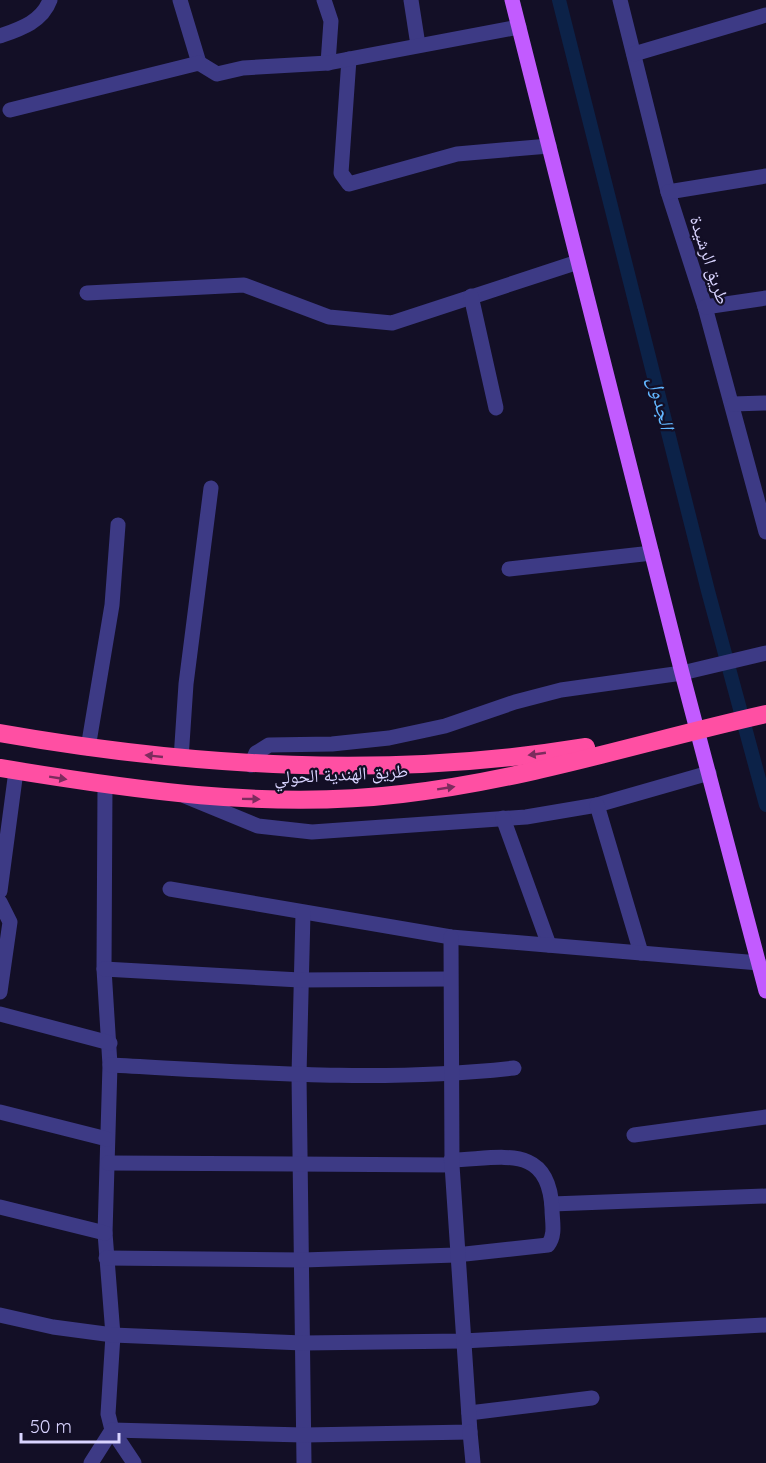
<svg xmlns="http://www.w3.org/2000/svg" width="766" height="1463" font-family="Quicksand,'Noto Naskh Arabic',sans-serif">
  <rect width="100%" height="100%" fill="#130f26"/>
  <g fill="none" stroke-linecap="round" stroke-linejoin="round">
    <polyline stroke="#0c2248" stroke-width="14" points="559,0 708,591 766,805"/>
    <g stroke="#3d3a85" stroke-width="15">
      <polyline points="180,0 199,63"/>
      <polyline points="324,0 331,21 328,63"/>
      <polyline points="411,0 418,45"/>
      <polyline points="620,0 668,192 705,307 766,532"/>
      <path d="M0,36C20,29 42,22 50,0"/>
      <polyline points="634,54 766,15"/>
      <polyline points="349,59 341,173 349,184 457,154 549,146"/>
      <polyline points="10,110 199,63 217,74 243,68 328,63 519,27"/>
      <polyline points="668,192 766,176"/>
      <polyline points="87,293 244,285 329,317 392,323 578,262"/>
      <polyline points="471,296 496,408"/>
      <polyline points="705,307 766,298"/>
      <polyline points="733,404 766,403"/>
      <polyline points="509,569 652,553"/>
      <polyline points="88,748 112,605 118,525"/>
      <polyline points="181,759 186,684 211,488"/>
      <polyline points="251,765 256,753 269,745 332,744 389,738 445,726 515,702 561,690 682,673 766,653"/>
      <polyline points="105,785 104,969 110,1065 105,1233 113,1335 108,1414 112,1430 134,1463"/>
      <polyline points="185,796 258,826 312,832 526,817 597,805 709,773"/>
      <polyline points="597,805 641,953"/>
      <polyline points="503,818 549,945"/>
      <polyline points="170,889 451,937 759,963"/>
      <polyline points="0,891 16,771"/>
      <polyline points="0,902 10,922 0,992"/>
      <polyline points="303,913 299,1075 304,1463"/>
      <polyline points="104,969 300,980 449,979"/>
      <polyline points="0,1014 110,1043"/>
      <path d="M110,1065C245,1072 380,1083 514,1068"/>
      <polyline points="0,1112 107,1139"/>
      <polyline points="634,1135 766,1117"/>
      <polyline points="108,1163 452,1165"/>
      <polyline points="552,1204 766,1196"/>
      <polyline points="0,1207 105,1233"/>
      <path d="M106,1258L303,1260L456,1255L548,1245C556,1235 552,1221 552,1209C549,1142 501,1159 451,1160"/>
      <polyline points="0,1315 53,1327 113,1335 303,1343 463,1341 766,1325"/>
      <polyline points="469,1413 592,1398"/>
      <polyline points="112,1430 304,1435 470,1432 452,1165 451,937"/>
      <polyline points="470,1432 473,1463"/>
      <polyline points="91,1463 112,1430"/>
    </g>
    <polyline stroke="#c25bff" stroke-width="15" points="512,0 682,673 766,991"/>
    <g stroke="#ff4fa3" stroke-width="18">
      <path d="M0,733C194,767 390,779 586,747"/>
      <path d="M0,768C133,790 268,810 402,794C526,780 645,741 766,714"/>
    </g>
  </g>
  <defs><path id="oneway-solid" d="M-6-.8H1V-3.2L6.5 0L1 3.2V.8H-6Z" transform="scale(1.5)"/></defs>
  <g fill="#7d2c5e">
    <use href="#oneway-solid" transform="translate(537 754) rotate(172)"/>
    <use href="#oneway-solid" transform="translate(154 756) rotate(-174)"/>
    <use href="#oneway-solid" transform="translate(58 778) rotate(9)"/>
    <use href="#oneway-solid" transform="translate(446 788) rotate(-9)"/>
    <use href="#oneway-solid" transform="translate(251 799) rotate(1)"/>
  </g>
  <g text-anchor="middle" dominant-baseline="central" stroke-width="4.5" stroke-linejoin="round" paint-order="stroke">
    <g font-size="18" fill="#d9d4ff" stroke="#130f26">
      <text transform="translate(710 260) rotate(72)">طريق الرشيدة</text>
      <text transform="translate(341 774) rotate(-3)">طريق الهندية الحولي</text>
    </g>
    <g font-size="20" font-style="italic" fill="#62b6ff" stroke="#130f26">
      <text transform="translate(662 403) rotate(76)">الجدول</text>
    </g>
  </g>
  <path d="M21 1433v9h98v-9" fill="none" stroke="#d9d4ff" stroke-width="3"/>
  <text x="30" y="1433" font-size="18" fill="#d9d4ff" stroke="#130f26" stroke-width="4.5" paint-order="stroke">50 m</text>
</svg>
